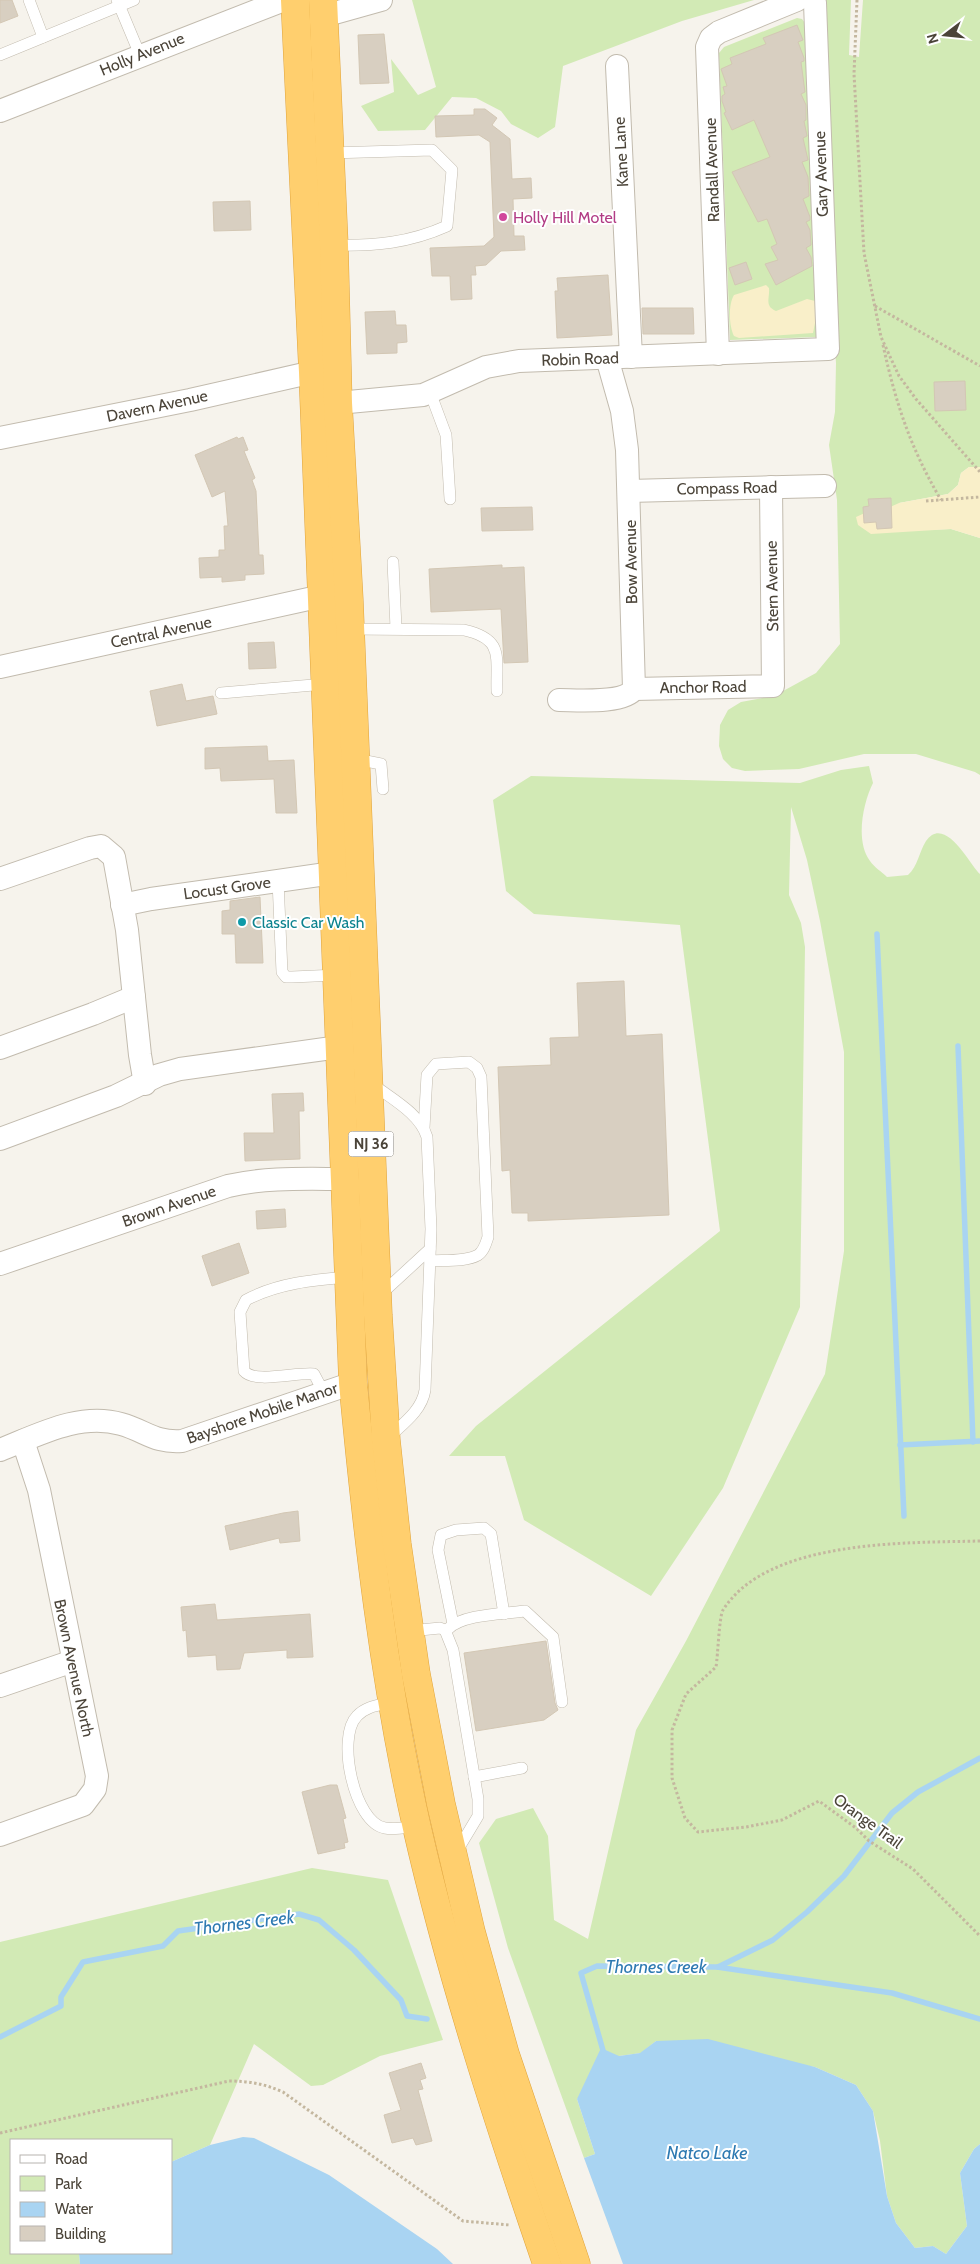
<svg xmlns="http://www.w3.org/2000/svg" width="980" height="2264" font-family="Cabin,sans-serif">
  <rect width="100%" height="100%" fill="#f6f3ec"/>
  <g fill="#d2eab5">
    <polygon points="412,0 754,0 682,21 563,66 555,127 538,138 511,124 501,111 476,98 452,97 425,130 378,131 361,106 394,92 391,59 418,95 436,87"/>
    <polygon points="789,0 851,0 849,55 859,57 863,0 980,0 980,467 969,467 961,473 958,485 948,494 899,503 924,530 951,529 980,538 980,775 975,772 916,754 864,754 799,769 745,771 732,768 723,759 719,746 720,725 728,710 741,702 774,696 816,673 840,644 837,500 829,445 835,412 836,363 810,11"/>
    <polygon points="797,18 802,19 805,23 818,334 816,337 730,340 719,53 724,47"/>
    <path d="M869,766L873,783C863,803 855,841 870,861C874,867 882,872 887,877L908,875C918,866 919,852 926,841C945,814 970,865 980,874V2144L974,2149L960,2173L967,2226L946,2254L933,2246L915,2248L896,2223L887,2196L880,2141L873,2111L856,2085L815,2067L656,2041L641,2053L619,2056L577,2099L595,2154L584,2158L508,1948L479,1843L496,1819L533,1808L548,1836L554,1920L588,1939L636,1730L686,1641L825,1374L844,1251V1052L820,921L807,860L791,807L789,895L801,923L805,947L800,1307L723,1488L651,1596L524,1520L505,1456H449L476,1426L720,1231L680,925L534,914L506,891L493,800L531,776L800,783L841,770Z"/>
    <polygon points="312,1868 388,1880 443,2040 380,2056 323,2085 311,2086 254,2044 210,2145 171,2162 171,2140 11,2140 11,2253 79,2253 80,2264 0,2264 0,1942"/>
  </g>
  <g fill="#f9efc9">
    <path d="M766,285L769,288C770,298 764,306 776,311L807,299L815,301L816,318L813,333L739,338L734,336C729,326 728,305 734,295Z"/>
    <polygon points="969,467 980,467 980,538 951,529 871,534 858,525 856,517 867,512 877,513 899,503 948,494 958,485 961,473"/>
  </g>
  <g fill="#a9d4f2">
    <polygon points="708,2039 815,2067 856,2085 873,2111 887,2196 896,2223 915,2248 933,2246 946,2254 967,2226 960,2173 974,2149 980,2144 980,2264 623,2264 584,2158 595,2154 577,2099 601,2048 619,2056 640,2053 656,2041"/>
    <polygon points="243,2137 254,2138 329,2175 437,2249 453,2264 80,2264 79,2253 171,2253 171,2162 210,2145"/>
  </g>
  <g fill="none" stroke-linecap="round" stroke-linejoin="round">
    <g stroke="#a9d4f2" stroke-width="5.5">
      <polyline points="877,934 904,1516"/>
      <polyline points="958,1046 973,1442"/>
      <polyline points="900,1445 980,1441"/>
      <polyline points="718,1967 773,1940 807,1912 844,1876 892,1813 918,1792 980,1758"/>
      <polyline points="0,2037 61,2006 61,1997 83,1962 163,1946 178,1931 299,1914 319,1920 354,1950 401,2000 407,2016 427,2019"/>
      <polyline points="604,2054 581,1973 597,1966 717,1967 892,1993 980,2019"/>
    </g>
  </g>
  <g fill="#d8cfc1" stroke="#d3c7b4">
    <polygon points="0,0 12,0 18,16 0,23"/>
    <polygon points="797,25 803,40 798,42 804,58 804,61 801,62 805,92 801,94 806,105 806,120 804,121 807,136 803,138 808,160 802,162 808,177 809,196 803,199 810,217 810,220 806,222 810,230 811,245 806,248 811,257 812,266 776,285 765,264 778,260 771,247 777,244 767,219 758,222 732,172 770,157 754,120 732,130 724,113 726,112 722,101 722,96 725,94 723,87 727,86 721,69 732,64 730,58 766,44 763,38"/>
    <polygon points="384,34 389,83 360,84 358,35"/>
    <polygon points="474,109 485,109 497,118 492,125 510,139 512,179 531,178 532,198 513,199 514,236 524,236 525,250 501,251 486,265 475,266 476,275 471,275 472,299 451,300 450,276 432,276 430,248 484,246 494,237 490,142 479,135 436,137 435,116 474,115"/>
    <polygon points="250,201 251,230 214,231 213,202"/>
    <polygon points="746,262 752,279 735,285 729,268"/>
    <polygon points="608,275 612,335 557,338 555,291 558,291 557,278"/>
    <polygon points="642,308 693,308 694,334 643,334"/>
    <polygon points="395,311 396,325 406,325 407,342 397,343 397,353 367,354 365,312"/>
    <polygon points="965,381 966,410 935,411 934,382"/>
    <polygon points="237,437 238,439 243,437 248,450 244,451 255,478 252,480 256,491 259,555 263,555 264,574 245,575 245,580 222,582 222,577 200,578 199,558 219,557 219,550 225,550 224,526 228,526 225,491 212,497 195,455"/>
    <polygon points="891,498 892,528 877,529 876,522 864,523 863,507 869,506 868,499"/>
    <polygon points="532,507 533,530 482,531 481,508"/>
    <polygon points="502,565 502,568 524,567 528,662 504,663 501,609 431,612 429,569"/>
    <polygon points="274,642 276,668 249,669 248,643"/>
    <polygon points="182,684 186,701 213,696 217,714 157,726 150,691"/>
    <polygon points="267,746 268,761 294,760 297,813 276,813 274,779 221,781 220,768 205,769 205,748"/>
    <polygon points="260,897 263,963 236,963 235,934 222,934 222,911 230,910 230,901"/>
    <polygon points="624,981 626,1036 662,1034 669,1215 528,1221 528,1213 512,1213 510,1170 502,1171 498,1067 551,1065 550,1038 579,1037 577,983"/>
    <polygon points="303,1093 304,1111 299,1111 300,1159 245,1161 244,1133 274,1133 272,1094"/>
    <polygon points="285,1209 286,1227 257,1229 256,1211"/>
    <polygon points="239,1243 249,1273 212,1286 202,1256"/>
    <polygon points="298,1511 300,1541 280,1543 279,1538 230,1550 225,1526 283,1513"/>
    <polygon points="215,1604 217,1620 310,1614 313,1657 287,1658 287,1650 244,1653 240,1669 217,1670 216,1655 188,1657 186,1630 183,1631 181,1607"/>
    <polygon points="546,1641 555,1703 558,1710 544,1720 476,1731 464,1653"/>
    <polygon points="330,1785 337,1785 346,1818 343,1819 348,1842 344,1843 345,1848 318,1854 302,1792"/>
    <polygon points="421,2063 426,2078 420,2080 423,2089 418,2090 432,2141 416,2145 413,2138 392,2143 384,2115 401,2110 389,2073"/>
  </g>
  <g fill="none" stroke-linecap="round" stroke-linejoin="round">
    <defs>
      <g id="lane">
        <polyline points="29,0 43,37"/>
        <polyline points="117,0 140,55"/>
        <polyline points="0,55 134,0"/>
        <path d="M330,153L432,150L452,170L447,226C409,243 375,246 334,245"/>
        <polyline points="430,392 446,435 450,499"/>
        <polyline points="393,562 396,628"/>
        <path d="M351,629L464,630C504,639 496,656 497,691"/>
        <polyline points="221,693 325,684"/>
        <polyline points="356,759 381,764 383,789"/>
        <polyline points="278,881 282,972 286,977 292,977 337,975"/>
        <path d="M371,1083C390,1098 420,1113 427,1137L431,1229L425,1390C422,1410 404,1423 389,1437"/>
        <path d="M424,1128L427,1075L436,1064L469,1062L477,1068L481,1077L488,1237C486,1243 484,1251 478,1255C466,1262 444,1260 430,1261"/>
        <polyline points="380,1295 430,1249"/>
        <path d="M323,1391L314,1374C296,1372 255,1384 244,1371L240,1312L246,1300C278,1283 313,1280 348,1277"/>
        <polyline points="453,1624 438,1550 441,1535 456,1530 484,1528 491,1534 504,1614"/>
        <path d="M448,1629C463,1614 504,1614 525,1611L553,1637L562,1702"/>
        <polyline points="410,1631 440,1628 445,1630 453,1650 478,1799 478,1816 457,1851"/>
        <path d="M392,1702C380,1705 366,1706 357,1716C336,1737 354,1823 385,1828C395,1830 407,1827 416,1826"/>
        <polyline points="474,1777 522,1768"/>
      </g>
      <g id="street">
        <polyline points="324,16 381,0"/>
        <polyline points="617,66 631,357"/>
        <polyline points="0,111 284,0"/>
        <polyline points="718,354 707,47 711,38 719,32 797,0"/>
        <polyline points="338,403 423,395 486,367 519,361 828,349 815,3 813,0"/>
        <polyline points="0,438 190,400 313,372"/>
        <polyline points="629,491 825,486"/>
        <polyline points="0,667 322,596"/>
        <polyline points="634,689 773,686 771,487"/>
        <path d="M559,700C577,700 624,704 634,689L627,450L622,411L607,358"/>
        <polyline points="0,879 90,848 101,846 114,857 127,930 140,1055 145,1084"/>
        <polyline points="122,905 151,899 333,873"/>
        <polyline points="0,1048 93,1014 134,997"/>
        <polyline points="0,1139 116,1096 159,1075 180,1069 339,1047"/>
        <path d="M0,1264L228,1186C266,1177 306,1179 345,1179"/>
        <path d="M0,1450C38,1435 80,1412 121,1424C146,1431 154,1443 182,1441L353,1383"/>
        <polyline points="0,1686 73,1661"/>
        <polyline points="0,1835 83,1805 95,1789 97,1776 39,1490 23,1441"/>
      </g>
      <g id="highway">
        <path d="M295,0L313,372L353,1383C367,1532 384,1682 417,1828C451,1976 498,2121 547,2264"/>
        <polyline points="323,0 334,245 338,403 349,600 378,1315 386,1440 397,1544 416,1674 441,1804 471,1932 505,2054 576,2264"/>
      </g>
    </defs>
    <use href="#lane" stroke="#c2bbae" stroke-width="12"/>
    <use href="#street" stroke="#c2bbae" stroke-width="24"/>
    <use href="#highway" stroke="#e0a43c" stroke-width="29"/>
    <g stroke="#c4b79f" stroke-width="3" stroke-dasharray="2.5 2.5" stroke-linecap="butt">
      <polyline points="857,0 854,74 864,253 881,337 899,376 916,399 980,472"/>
      <polyline points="875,306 980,366"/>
      <path d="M883,345C896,404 910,447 941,500"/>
      <polyline points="926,501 980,497"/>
      <path d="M980,1541C906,1543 768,1539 723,1610C719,1617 718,1655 716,1667L686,1694L672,1730V1778L685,1818L698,1832L746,1827L782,1820L819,1801L856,1828L869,1841L913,1869L980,1936"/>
      <path d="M0,2133L229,2081C249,2081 265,2084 283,2092L463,2221L510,2225"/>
    </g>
    <use href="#lane" stroke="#fff" stroke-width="11"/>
    <use href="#street" stroke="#fff" stroke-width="22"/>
    <use href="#highway" stroke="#ffcf6e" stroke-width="28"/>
  </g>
  <circle fill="#d1479c" stroke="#fff" stroke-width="2" cx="503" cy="217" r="5"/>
  <circle fill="#0f9aa8" stroke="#fff" stroke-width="2" cx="242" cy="922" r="5"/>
  <g text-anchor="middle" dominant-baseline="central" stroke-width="4" stroke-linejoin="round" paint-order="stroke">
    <rect fill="#fff" stroke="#817c74" stroke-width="1" x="348.5" y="1131.5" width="45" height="25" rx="4"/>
    <g font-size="15" font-weight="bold" fill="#4b4439">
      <text x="371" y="1144">NJ 36</text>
    </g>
    <g font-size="16" fill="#4b4439" stroke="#fff">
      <text transform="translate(142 54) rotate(-22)">Holly Avenue</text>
      <text transform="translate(621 152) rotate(-93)">Kane Lane</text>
      <text transform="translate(712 170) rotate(-92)">Randall Avenue</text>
      <text transform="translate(821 174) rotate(-92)">Gary Avenue</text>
      <text transform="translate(580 359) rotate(-2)">Robin Road</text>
      <text transform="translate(157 406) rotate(-12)">Davern Avenue</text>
      <text transform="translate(727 488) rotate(-1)">Compass Road</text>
      <text transform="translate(631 562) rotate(-91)">Bow Avenue</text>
      <text transform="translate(772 586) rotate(-91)">Stern Avenue</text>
      <text transform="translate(161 632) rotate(-12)">Central Avenue</text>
      <text transform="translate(703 687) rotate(-1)">Anchor Road</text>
      <text transform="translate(227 888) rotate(-8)">Locust Grove</text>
      <text transform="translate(169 1206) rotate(-19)">Brown Avenue</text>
      <text transform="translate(262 1413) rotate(-19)">Bayshore Mobile Manor</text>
      <text transform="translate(74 1668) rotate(78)">Brown Avenue North</text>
      <text transform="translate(868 1821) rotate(36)">Orange Trail</text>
    </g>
    <g font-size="16" fill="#b23c85" stroke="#fff" text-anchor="start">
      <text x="513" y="217">Holly Hill Motel</text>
    </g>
    <g font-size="16" fill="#0d838f" stroke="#fff" text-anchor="start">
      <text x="252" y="922">Classic Car Wash</text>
    </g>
    <g font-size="18" font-style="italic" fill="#2e7ab2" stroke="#fff">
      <text transform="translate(244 1923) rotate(-7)">Thornes Creek</text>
      <text x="656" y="1967">Thornes Creek</text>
      <text x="707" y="2153">Natco Lake</text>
    </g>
  </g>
  <rect x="10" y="2139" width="162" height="115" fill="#ffffff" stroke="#b7b4b0"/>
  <rect x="20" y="2155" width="25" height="8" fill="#ffffff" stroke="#b7b4b0"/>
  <text x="55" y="2164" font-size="15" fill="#4b4439">Road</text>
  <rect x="20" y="2176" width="25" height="15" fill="#d2eab5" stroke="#b7b4b0"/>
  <text x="55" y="2189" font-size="15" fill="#4b4439">Park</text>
  <rect x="20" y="2202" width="25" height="15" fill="#a9d4f2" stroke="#b7b4b0"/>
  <text x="55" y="2214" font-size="15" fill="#4b4439">Water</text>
  <rect x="20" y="2226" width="25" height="15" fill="#d8cfc1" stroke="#b7b4b0"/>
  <text x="55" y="2239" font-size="15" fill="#4b4439">Building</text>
  <g transform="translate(945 35) rotate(254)" stroke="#ffffff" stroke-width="4" paint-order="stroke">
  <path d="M0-4L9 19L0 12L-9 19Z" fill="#4b4439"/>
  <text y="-8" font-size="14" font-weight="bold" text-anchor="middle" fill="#4b4439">N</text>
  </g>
</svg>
